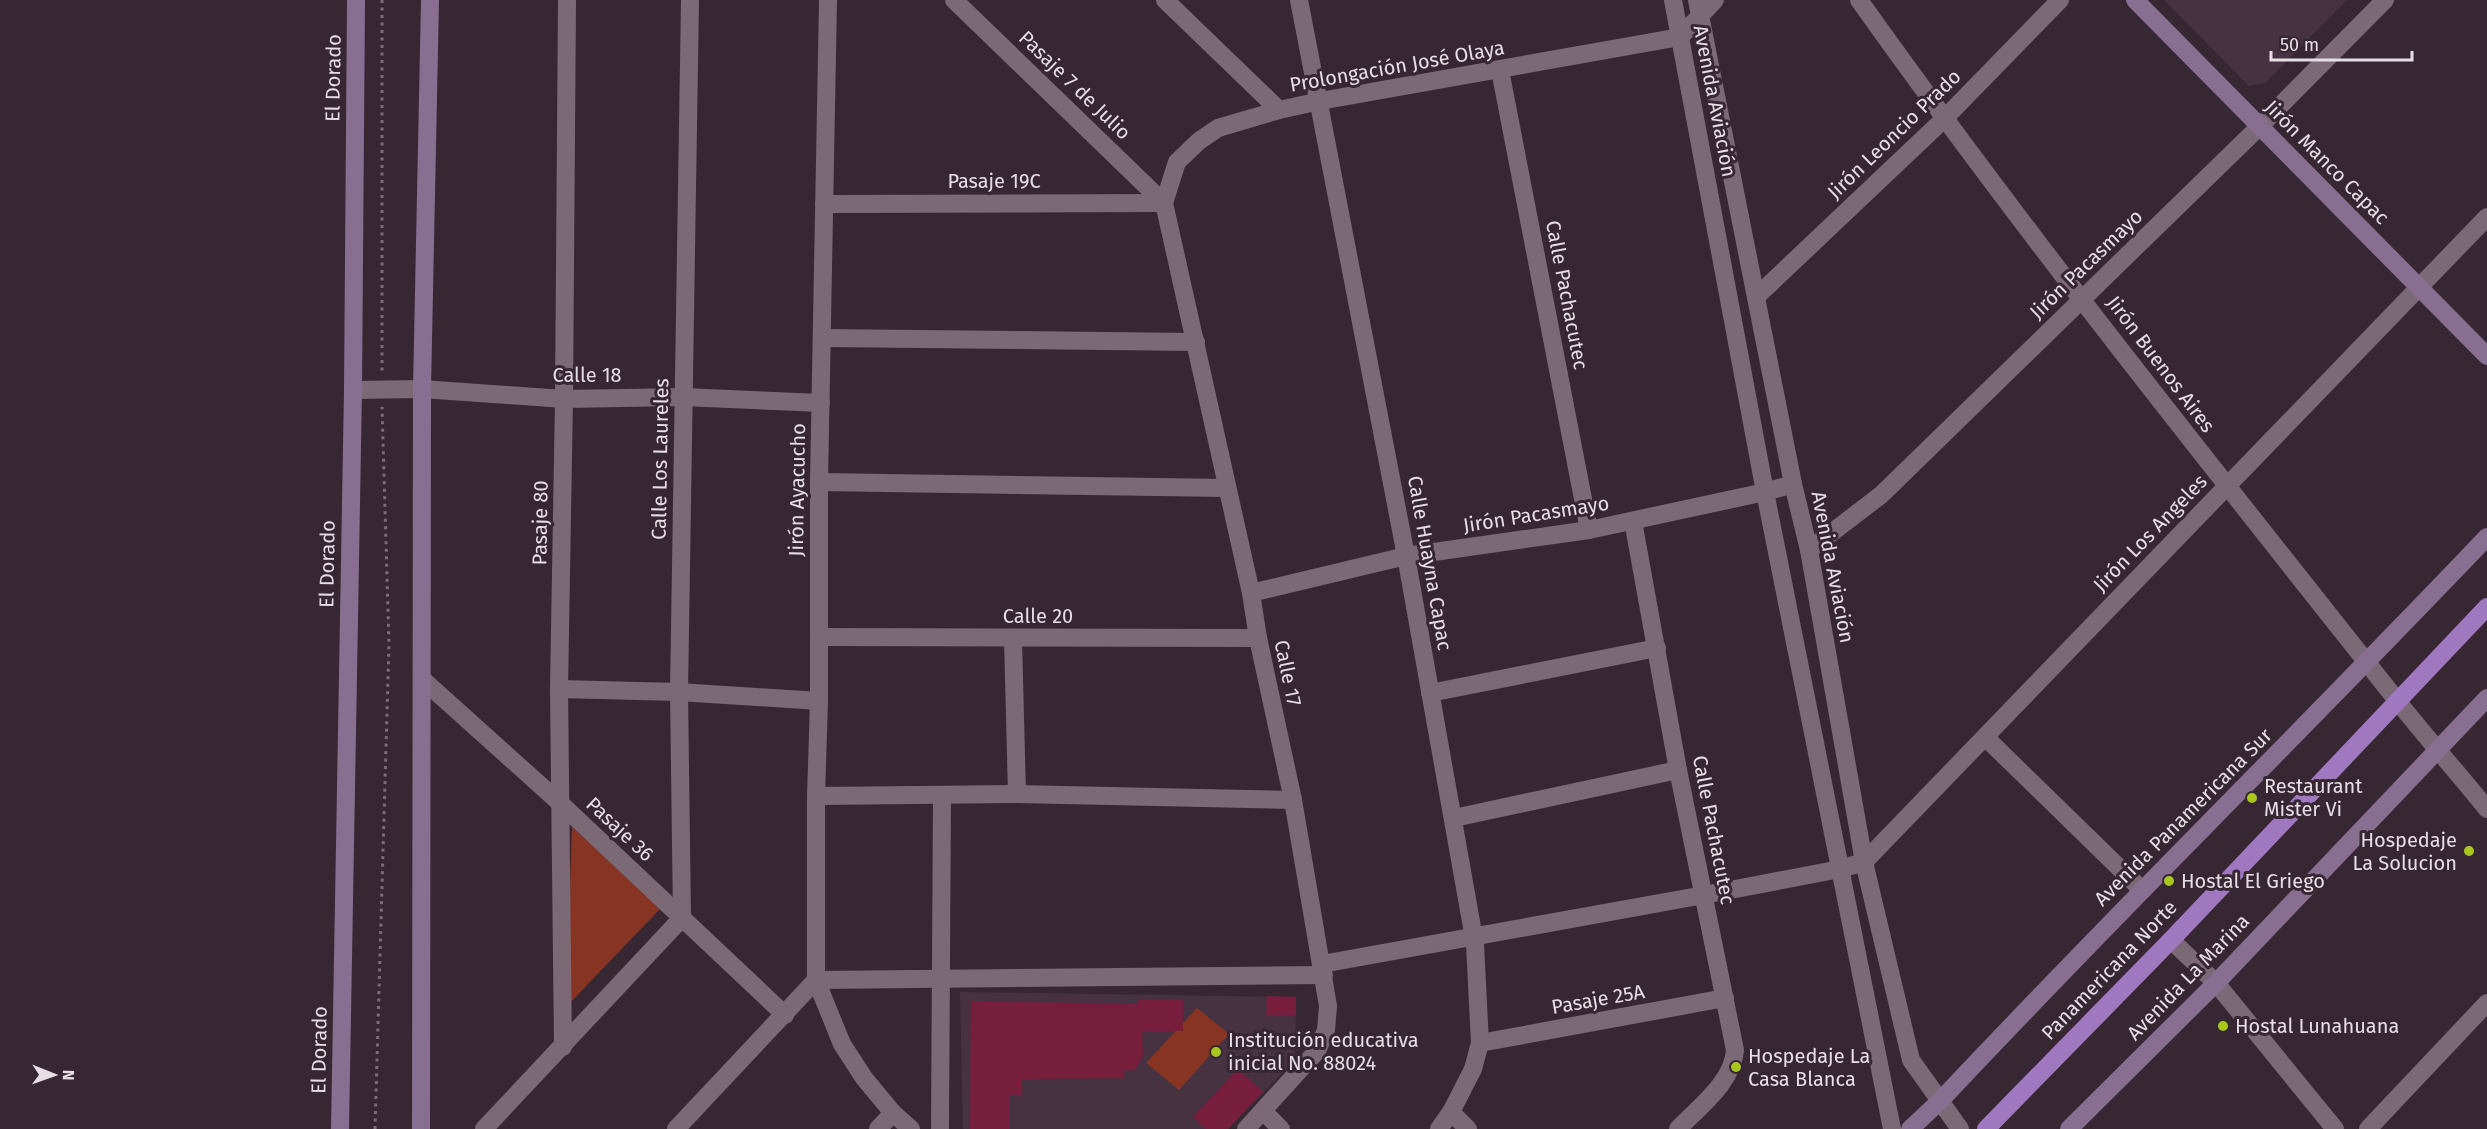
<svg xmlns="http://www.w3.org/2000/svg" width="2487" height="1129" font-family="'Fira Sans',sans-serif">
  <rect width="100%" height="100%" fill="#372733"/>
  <g fill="#473242">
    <polygon points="2164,0 2347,0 2265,83 2249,86"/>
    <polygon points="960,992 1296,997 1295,1060 1228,1129 963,1129"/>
  </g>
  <g fill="#873423">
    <polygon points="572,827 660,909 566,1007"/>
    <polygon points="1197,1008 1229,1034 1179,1090 1146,1063"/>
  </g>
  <g fill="#781e3d">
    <polygon points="1267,996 1296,997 1296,1015 1266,1015"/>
    <polygon points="1138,1000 1183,1000 1183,1031 1142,1031 1143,1056 1135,1070 1124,1070 1124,1078 1022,1079 1022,1095 1009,1095 1009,1129 970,1129 971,1001 1138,1004"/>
    <polygon points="1238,1069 1263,1092 1228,1129 1205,1129 1193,1117"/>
  </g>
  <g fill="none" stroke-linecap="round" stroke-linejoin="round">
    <g stroke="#7b6e78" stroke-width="3" stroke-dasharray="3 4.5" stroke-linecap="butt">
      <polyline points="382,0 382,373"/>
      <polyline points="375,1129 389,644 382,407"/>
    </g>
    <g stroke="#7b6976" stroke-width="18">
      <polyline points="828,0 819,482 819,701 816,796 816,980 842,1044 864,1078 893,1113 911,1129"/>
      <polyline points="954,0 1164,203"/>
      <polyline points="1165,0 1279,110"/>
      <polyline points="1299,0 1406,556 1475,944 1480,1043 1473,1069 1451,1112 1439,1129"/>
      <path d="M1859,0C2029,239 2213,468 2395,698C2425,736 2457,772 2487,809"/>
      <polyline points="1500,70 1589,530"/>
      <polyline points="1164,203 1251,593 1258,638 1293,800 1328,1006 1326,1030 1317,1051 1246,1129"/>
      <polyline points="1164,203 1177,162 1199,141 1218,128 1279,110 1320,101 1680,37 1715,0"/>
      <polyline points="824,204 1164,203"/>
      <polyline points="1756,297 1944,119 2060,0"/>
      <polyline points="822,338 1196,342"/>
      <polyline points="353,390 422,389 564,399 683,397 821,403"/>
      <polyline points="819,482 1227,488"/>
      <path d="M1633,521L1678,770L1735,1050C1733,1082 1699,1107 1678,1129"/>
      <polyline points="1809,550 1881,495 2260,126 2385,0"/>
      <polyline points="1251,593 1406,556 1589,530 1765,492 1793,484"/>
      <polyline points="819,637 1258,638"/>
      <polyline points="1013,639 1017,794"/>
      <polyline points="422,679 560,803 785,1015"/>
      <polyline points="559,689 679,692 819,701"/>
      <polyline points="1430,693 1657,648"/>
      <polyline points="1985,737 2142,890"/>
      <polyline points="816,796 1017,794 1293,800"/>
      <polyline points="1454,818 1678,770"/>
      <polyline points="2171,940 2216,983 2335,1129"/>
      <polyline points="1322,964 1704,895 1840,869 1864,862 2487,217"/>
      <polyline points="1480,1043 1725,998"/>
      <polyline points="563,1047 559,689 564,399 567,0"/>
      <polyline points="1263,1111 1281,1129"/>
      <polyline points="1451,1112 1468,1129"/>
      <polyline points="484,1129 682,918 679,692 690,0"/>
      <polyline points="676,1129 816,980 1324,975"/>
      <polyline points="878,1129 893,1113"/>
      <polyline points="940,1129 942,795"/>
      <polyline points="2368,1129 2487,1003"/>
    </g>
    <g stroke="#7b6976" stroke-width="18">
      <polyline points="1673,0 1765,492 1892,1129"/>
      <polyline points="1697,0 1793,484 1809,550 1864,862 1911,1060 1960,1129"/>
    </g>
    <g stroke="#886f92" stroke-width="18">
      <polyline points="2135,0 2487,356"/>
      <polyline points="340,1129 353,390 356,0"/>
      <polyline points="421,1129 422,389 430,0"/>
      <path d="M1910,1129L1940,1101C2119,910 2306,727 2487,537"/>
      <polyline points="2069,1129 2216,983 2487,698"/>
    </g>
    <polyline stroke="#9f78c0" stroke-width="18" points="1986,1129 2171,940 2487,607"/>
  </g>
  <g fill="#a8c71e" stroke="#372733" stroke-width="2">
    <circle cx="2252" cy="798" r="6"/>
    <circle cx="2469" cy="851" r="6"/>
    <circle cx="2169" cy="881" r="6"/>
    <circle cx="2223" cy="1026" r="6"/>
    <circle cx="1216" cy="1052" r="6"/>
    <circle cx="1736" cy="1067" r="6"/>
  </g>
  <g text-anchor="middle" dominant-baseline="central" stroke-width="6" stroke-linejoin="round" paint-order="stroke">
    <g font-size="20" fill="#e8dee5" stroke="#372733">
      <text transform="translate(1397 66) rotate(-10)">Prolongación José Olaya</text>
      <text transform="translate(333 78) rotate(-89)">El Dorado</text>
      <text transform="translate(1075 85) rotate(44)">Pasaje 7 de Julio</text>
      <text transform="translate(1715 101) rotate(79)">Avenida Aviación</text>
      <text transform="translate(1894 134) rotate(-44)">Jirón Leoncio Prado</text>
      <text transform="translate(2327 162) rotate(45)">Jirón Manco Capac</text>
      <text x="994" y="181">Pasaje 19C</text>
      <text transform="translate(2086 264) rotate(-44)">Jirón Pacasmayo</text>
      <text transform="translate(1567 295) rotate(79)">Calle Pachacutec</text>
      <text transform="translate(2161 364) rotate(53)">Jirón Buenos Aires</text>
      <text x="587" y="375">Calle 18</text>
      <text transform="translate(660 459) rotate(-89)">Calle Los Laureles</text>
      <text transform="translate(797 490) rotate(-89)">Jirón Ayacucho</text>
      <text transform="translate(1536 514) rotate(-9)">Jirón Pacasmayo</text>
      <text transform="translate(540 523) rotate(-89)">Pasaje 80</text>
      <text transform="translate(2150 533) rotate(-46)">Jirón Los Angeles</text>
      <text transform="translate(1430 563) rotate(80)">Calle Huayna Capac</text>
      <text transform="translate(327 564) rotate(-89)">El Dorado</text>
      <text transform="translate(1833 567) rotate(79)">Avenida Aviación</text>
      <text x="1038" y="616">Calle 20</text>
      <text transform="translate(1288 673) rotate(78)">Calle 17</text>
      <text transform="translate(2183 817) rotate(-45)">Avenida Panamericana Sur</text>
      <text transform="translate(620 829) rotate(43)">Pasaje 36</text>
      <text transform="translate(1714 830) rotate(79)">Calle Pachacutec</text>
      <text transform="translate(2109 970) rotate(-46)">Panamericana Norte</text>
      <text transform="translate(2188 977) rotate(-46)">Avenida La Marina</text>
      <text transform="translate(1598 999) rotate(-10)">Pasaje 25A</text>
      <text transform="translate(319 1050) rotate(-89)">El Dorado</text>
    </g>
    <g font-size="20" fill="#e8dee5" stroke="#372733" text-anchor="start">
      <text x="2264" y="786">Restaurant<tspan x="2264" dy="23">Mister Vi</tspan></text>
      <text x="2457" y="840" text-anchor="end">Hospedaje<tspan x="2457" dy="23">La Solucion</tspan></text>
      <text x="2181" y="881">Hostal El Griego</text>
      <text x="2235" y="1026">Hostal Lunahuana</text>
      <text x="1228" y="1040">Institución educativa<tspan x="1228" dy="23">inicial No. 88024</tspan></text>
      <text x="1748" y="1056">Hospedaje La<tspan x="1748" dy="23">Casa Blanca</tspan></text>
    </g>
  </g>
  <g transform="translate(54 1075) rotate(91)" stroke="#372733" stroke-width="4.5" paint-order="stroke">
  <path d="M0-4.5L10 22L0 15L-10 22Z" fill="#e8dee5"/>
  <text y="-9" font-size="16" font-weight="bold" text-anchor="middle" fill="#e8dee5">N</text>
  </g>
  <path d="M2271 51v9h141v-9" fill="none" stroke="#e8dee5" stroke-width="3"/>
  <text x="2280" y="51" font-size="18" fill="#e8dee5" stroke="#372733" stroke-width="4.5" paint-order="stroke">50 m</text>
</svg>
